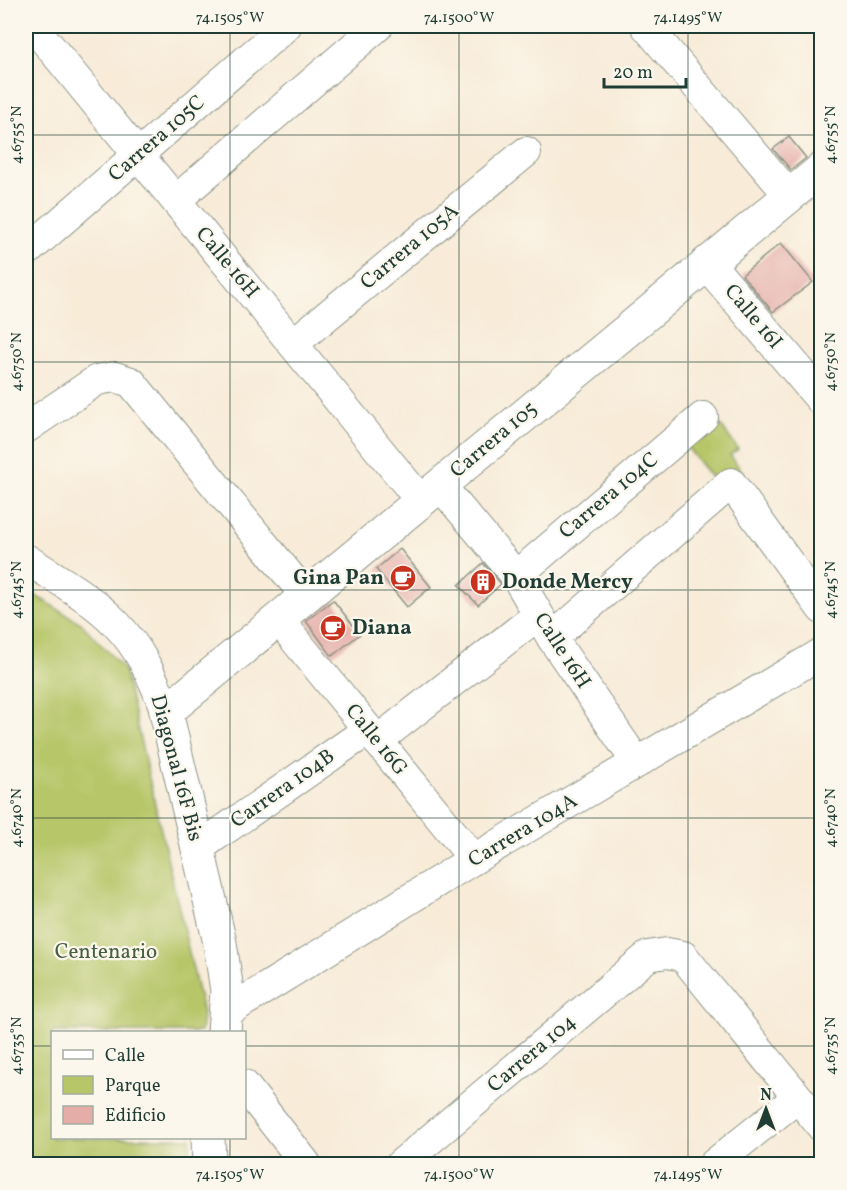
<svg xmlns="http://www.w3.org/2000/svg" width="847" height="1190" font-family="Vollkorn,serif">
  <rect width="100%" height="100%" fill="#fbf7ec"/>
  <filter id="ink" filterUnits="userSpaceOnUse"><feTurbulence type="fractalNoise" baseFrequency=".0167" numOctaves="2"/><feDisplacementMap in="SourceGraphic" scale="12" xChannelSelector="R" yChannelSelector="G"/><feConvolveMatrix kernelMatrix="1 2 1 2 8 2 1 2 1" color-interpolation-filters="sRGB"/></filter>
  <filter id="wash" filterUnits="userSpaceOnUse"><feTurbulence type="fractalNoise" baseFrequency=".008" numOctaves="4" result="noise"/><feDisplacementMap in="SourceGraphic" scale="24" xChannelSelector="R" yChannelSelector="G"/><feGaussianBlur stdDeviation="1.35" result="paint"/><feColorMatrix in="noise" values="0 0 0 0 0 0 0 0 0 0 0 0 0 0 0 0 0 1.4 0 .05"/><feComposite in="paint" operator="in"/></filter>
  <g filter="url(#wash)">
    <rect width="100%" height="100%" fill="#f8ebd8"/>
    <g fill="#b7c669" stroke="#6b824e" stroke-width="1.5">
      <polygon points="710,411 738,449 730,455 743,473 731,483 719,487 679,437"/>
      <polygon points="26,590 81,623 124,669 203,1013 201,1032 52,1032 52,1138 191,1138 188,1164 26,1164"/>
    </g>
    <g id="blocks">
      <g fill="#e5ada8">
        <polygon points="789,137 806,158 791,170 773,149"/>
        <polygon points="781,243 813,282 773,312 742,275"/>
        <polygon points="400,549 431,587 407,607 376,569"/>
        <polygon points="483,563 501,584 478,605 459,585"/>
        <polygon points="333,600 360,634 332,656 306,621"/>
      </g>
    </g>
  </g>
  <g filter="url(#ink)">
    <use href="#blocks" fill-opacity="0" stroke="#8c9486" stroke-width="1.5"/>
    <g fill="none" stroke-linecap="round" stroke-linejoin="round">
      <defs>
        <g id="street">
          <polyline points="33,26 421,501"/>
          <polyline points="646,26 789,195"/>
          <polyline points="176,200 378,26"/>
          <polyline points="26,252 286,26"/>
          <polyline points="294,343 526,152"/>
          <polyline points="26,428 97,380 115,377 131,382 306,596"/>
          <polyline points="440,485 516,576 552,638 637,763"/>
          <path d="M26,559C102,607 134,623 166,712"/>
          <polyline points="516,576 703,417"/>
          <polyline points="278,619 474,859"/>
          <polyline points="552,638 731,483 822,609"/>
          <polyline points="377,741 538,615"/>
          <polyline points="198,848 368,730"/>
          <polyline points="227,1012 474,859 822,653"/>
          <polyline points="244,1085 306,1164"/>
          <polyline points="401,1164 648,956 667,953 683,956 822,1127"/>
          <polyline points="714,1164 797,1098"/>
        </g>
        <g id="secondary">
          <polyline points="707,263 822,399"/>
          <polyline points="224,1032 227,991 220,943 166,712 822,169"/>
          <polyline points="208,1138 209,1164"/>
        </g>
      </defs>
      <use href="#street" stroke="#8c9486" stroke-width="32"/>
      <use href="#secondary" stroke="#8c9486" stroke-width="35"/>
      <use href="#street" stroke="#fff" stroke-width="30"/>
      <use href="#secondary" stroke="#fff" stroke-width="33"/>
    </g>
  </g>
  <path fill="none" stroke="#1f3d34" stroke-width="1.5" stroke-opacity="0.45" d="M230,26V1032M459,26V1164M688,26V1164M26,135H822M26,362H822M26,590H822M26,818H822M26,1046H52M244,1046H822M230,1138V1164"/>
  <defs>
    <symbol id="cafe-disc" viewBox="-11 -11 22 22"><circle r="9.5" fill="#c8321e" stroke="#fbf7ec"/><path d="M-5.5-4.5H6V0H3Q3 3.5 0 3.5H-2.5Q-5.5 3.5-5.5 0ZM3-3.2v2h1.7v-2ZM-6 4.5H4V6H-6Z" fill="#fff"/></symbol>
    <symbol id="building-disc" viewBox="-11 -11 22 22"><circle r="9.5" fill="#c8321e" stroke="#fbf7ec"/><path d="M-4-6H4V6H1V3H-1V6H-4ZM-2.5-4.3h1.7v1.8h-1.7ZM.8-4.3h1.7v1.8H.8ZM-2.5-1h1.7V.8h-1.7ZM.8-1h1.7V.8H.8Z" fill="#fff"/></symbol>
  </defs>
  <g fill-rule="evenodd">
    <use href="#cafe-disc" x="388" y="563" width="30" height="30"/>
    <use href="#building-disc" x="468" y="567" width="30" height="30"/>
    <use href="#cafe-disc" x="318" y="613" width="30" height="30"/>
  </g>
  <g text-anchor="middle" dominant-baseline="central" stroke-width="4.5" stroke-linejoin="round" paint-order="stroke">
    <g font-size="21" fill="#1f3d34" stroke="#fbf7ec">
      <text transform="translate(157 139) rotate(-41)">Carrera 105C</text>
      <text transform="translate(410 247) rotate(-40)">Carrera 105A</text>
      <text transform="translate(227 263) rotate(50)">Calle 16H</text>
      <text transform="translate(753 317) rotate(50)">Calle 16I</text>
      <text transform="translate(494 440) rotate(-40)">Carrera 105</text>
      <text transform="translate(609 496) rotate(-40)">Carrera 104C</text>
      <text transform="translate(562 651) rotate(57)">Calle 16H</text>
      <text transform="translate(376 740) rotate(51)">Calle 16G</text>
      <text transform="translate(176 768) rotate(75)">Diagonal 16F Bis</text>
      <text transform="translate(283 789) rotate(-35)">Carrera 104B</text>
      <text transform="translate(523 831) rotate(-31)">Carrera 104A</text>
      <text transform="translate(532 1054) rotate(-40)">Carrera 104</text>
    </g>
    <g font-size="21" font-weight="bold" fill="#1f3d34" stroke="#fbf7ec" text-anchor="start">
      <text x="384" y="578" text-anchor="end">Gina Pan</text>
      <text x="502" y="582">Donde Mercy</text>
      <text x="352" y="628">Diana</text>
    </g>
    <g font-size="21" fill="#455f41" stroke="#fbf7ec">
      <text x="106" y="952">Centenario</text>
    </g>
  </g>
  <rect width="847" height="1190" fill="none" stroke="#fbf7ec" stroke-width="66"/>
  <rect x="51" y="1031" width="195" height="108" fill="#fbf7ec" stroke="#a3ada2" stroke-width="1.5"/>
  <rect x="63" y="1050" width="30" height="9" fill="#ffffff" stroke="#a3ada2" stroke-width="1.5"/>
  <text x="105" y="1061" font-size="18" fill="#1f3d34">Calle</text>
  <rect x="63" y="1076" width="30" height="18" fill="#b7c669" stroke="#a3ada2" stroke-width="1.5"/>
  <text x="105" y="1091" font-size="18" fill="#1f3d34">Parque</text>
  <rect x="63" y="1106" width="30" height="18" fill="#e5ada8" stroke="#a3ada2" stroke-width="1.5"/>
  <text x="105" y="1121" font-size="18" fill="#1f3d34">Edificio</text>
  <g transform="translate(766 1109)" stroke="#fbf7ec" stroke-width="4.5" paint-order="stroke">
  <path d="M0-4.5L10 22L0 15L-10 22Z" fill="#1f3d34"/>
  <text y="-9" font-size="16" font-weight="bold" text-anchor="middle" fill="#1f3d34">N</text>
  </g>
  <path d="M604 78v9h82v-9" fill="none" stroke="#1f3d34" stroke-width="3"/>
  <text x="613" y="78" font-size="18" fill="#1f3d34" stroke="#fbf7ec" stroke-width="4.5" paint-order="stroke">20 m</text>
  <rect x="33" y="33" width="781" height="1124" fill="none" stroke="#1f3d34" stroke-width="2"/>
  <g font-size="15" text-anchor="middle" fill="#1f3d34">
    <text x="230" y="22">74.1505°W</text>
    <text x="459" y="22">74.1500°W</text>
    <text x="688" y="22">74.1495°W</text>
    <text transform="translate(16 135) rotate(-90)" y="5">4.6755°N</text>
    <text transform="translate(830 135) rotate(-90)" y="5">4.6755°N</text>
    <text transform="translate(16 362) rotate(-90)" y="5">4.6750°N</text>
    <text transform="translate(830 362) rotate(-90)" y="5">4.6750°N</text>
    <text transform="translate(16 590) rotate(-90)" y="5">4.6745°N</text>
    <text transform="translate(830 590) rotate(-90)" y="5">4.6745°N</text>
    <text transform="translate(16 818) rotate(-90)" y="5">4.6740°N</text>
    <text transform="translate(830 818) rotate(-90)" y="5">4.6740°N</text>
    <text transform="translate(16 1046) rotate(-90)" y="5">4.6735°N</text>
    <text transform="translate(830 1046) rotate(-90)" y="5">4.6735°N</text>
    <text x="230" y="1179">74.1505°W</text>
    <text x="459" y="1179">74.1500°W</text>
    <text x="688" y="1179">74.1495°W</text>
  </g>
</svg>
